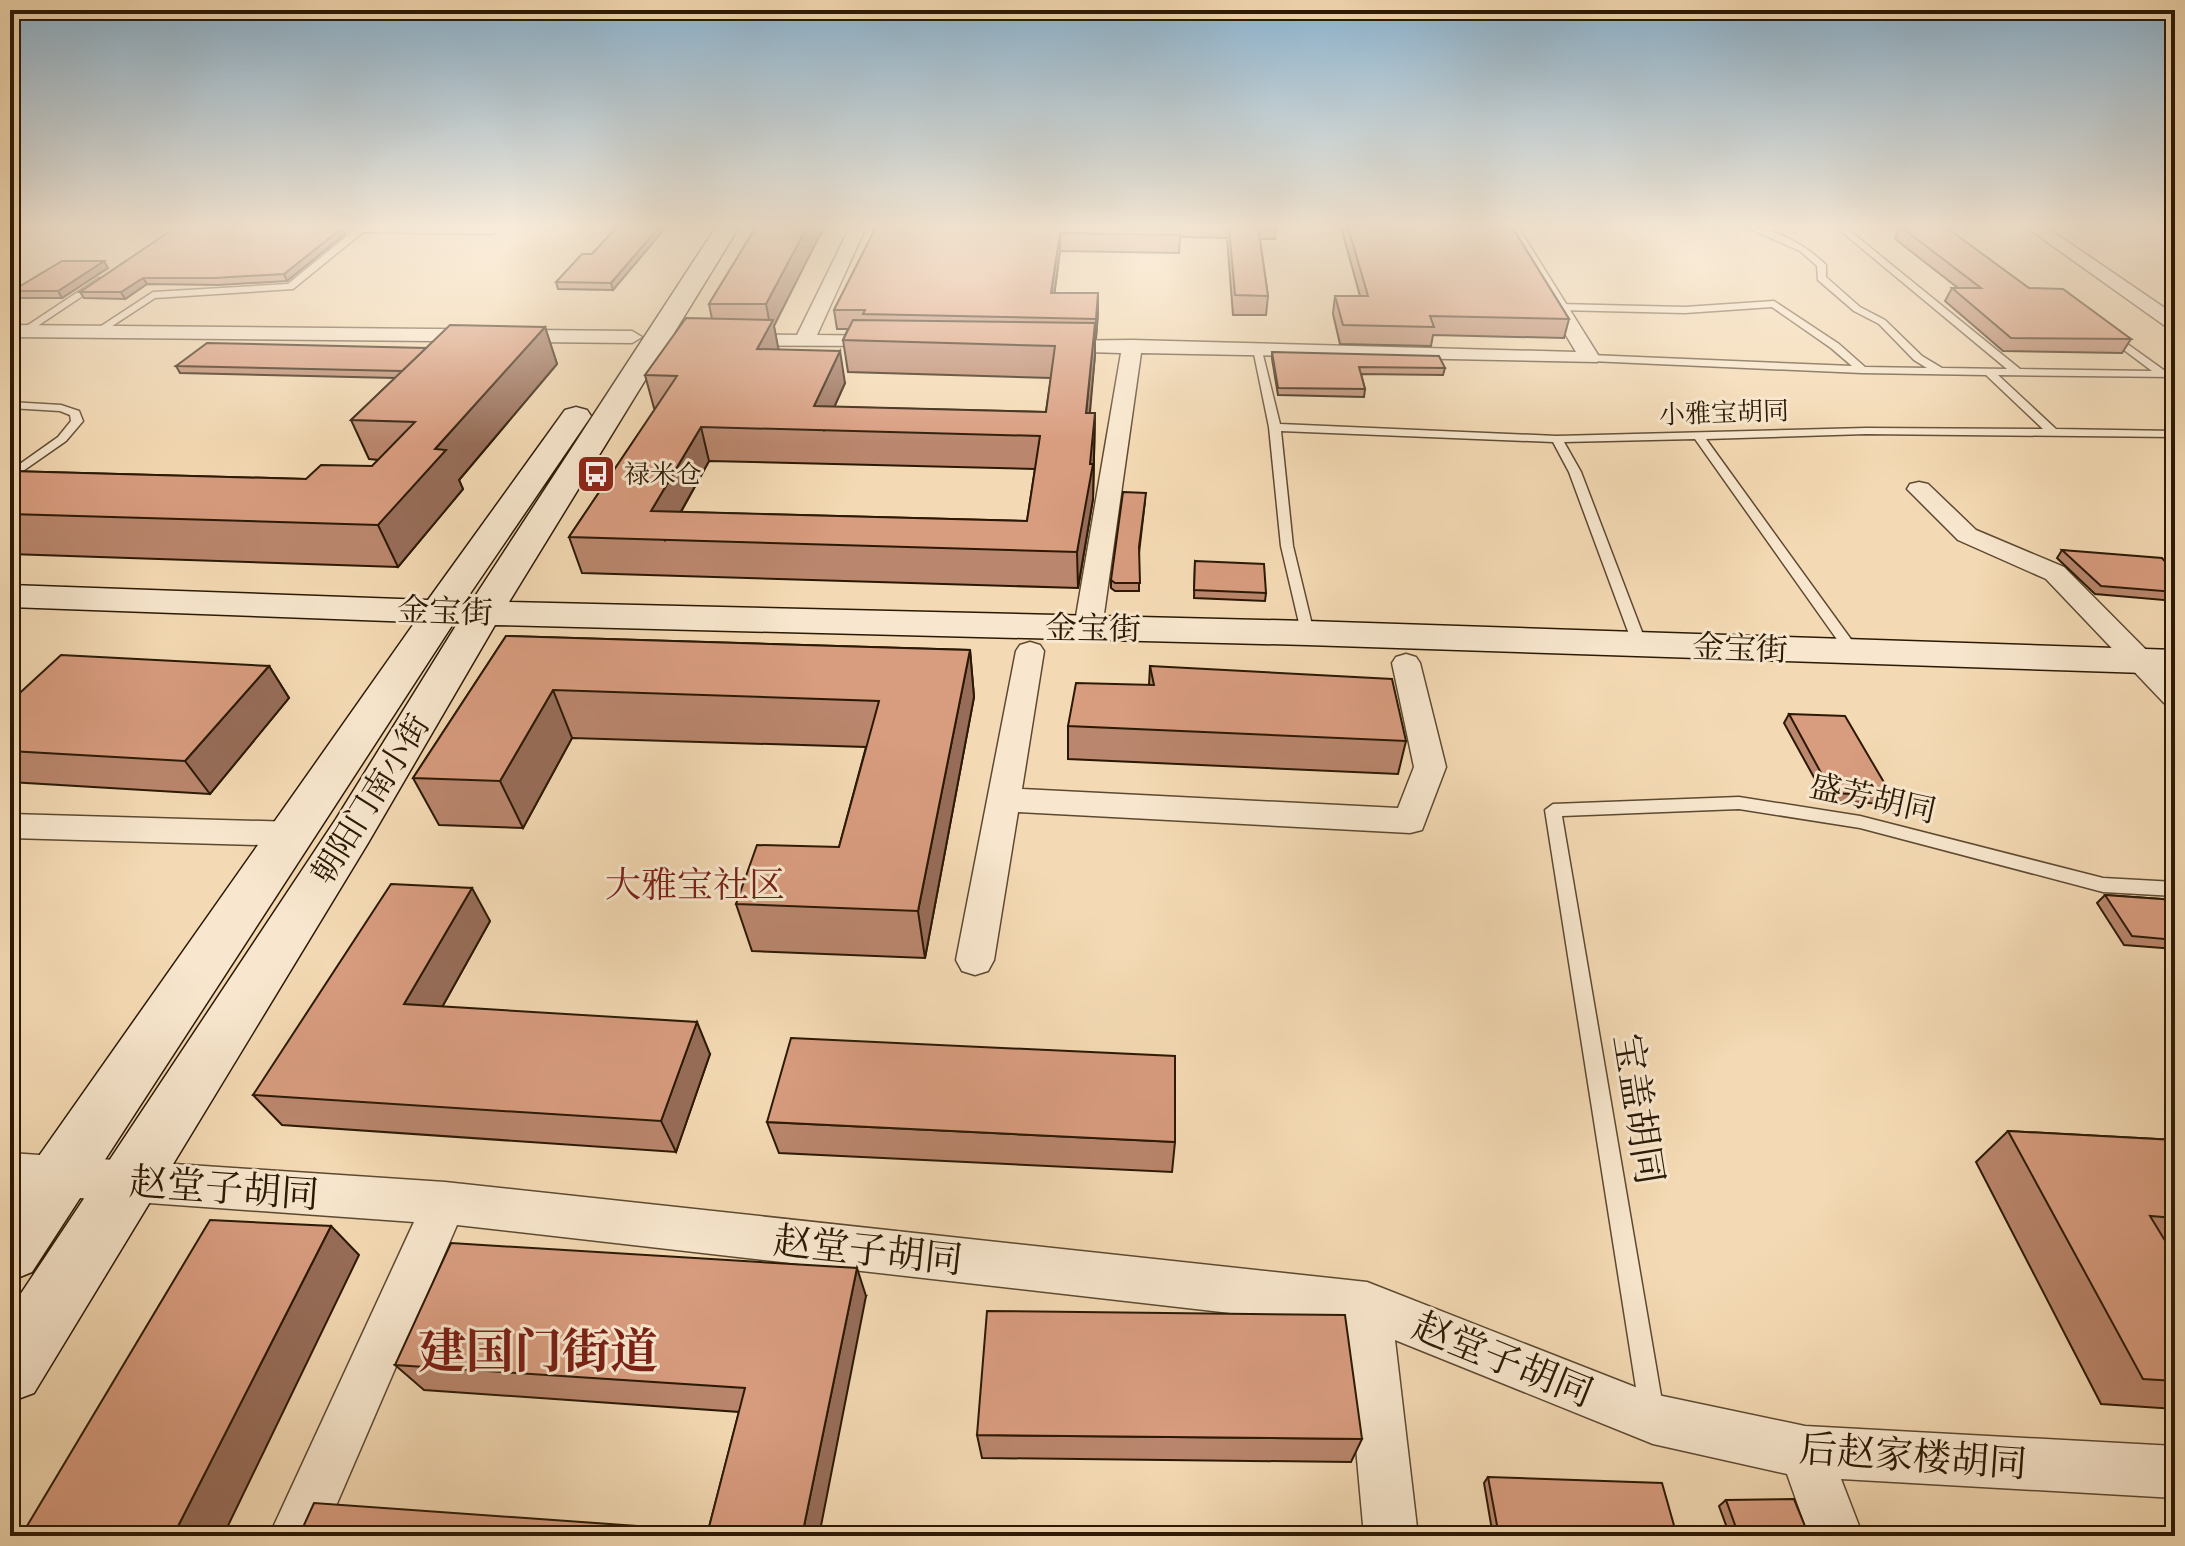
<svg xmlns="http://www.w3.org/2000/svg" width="2185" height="1546" font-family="Alegreya,'Noto Serif SC',serif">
  <rect width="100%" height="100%" fill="#f4dab4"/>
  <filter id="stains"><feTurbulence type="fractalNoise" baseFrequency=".0025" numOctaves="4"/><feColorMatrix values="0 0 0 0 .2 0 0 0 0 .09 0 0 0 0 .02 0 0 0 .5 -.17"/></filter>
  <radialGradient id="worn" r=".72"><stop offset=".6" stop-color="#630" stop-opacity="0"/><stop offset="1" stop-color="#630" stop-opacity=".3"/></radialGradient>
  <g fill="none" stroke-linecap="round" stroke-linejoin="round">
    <defs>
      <g id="lane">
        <polygon points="358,227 501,227 493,234 363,232 293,289 155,298 100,334 92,332 153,292 288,284"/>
        <path d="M1746,227C1774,227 1807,246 1826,265V277L1860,307L1885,320L1922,356L1942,368L2007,369L1836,227H1845L2020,369L2152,371L2104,335L2112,333L2165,371H2175V377L1998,375L2056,429L2175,431V437L1866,434L1706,439L1858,649L1860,652L1853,656L1848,655L1695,439L1564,442L1581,472L1647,645L1640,649L1633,645L1569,472L1553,442L1281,431L1293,546L1314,633L1312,636H1302L1281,546L1269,427L1253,349L1262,351L1280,424L1557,436L1866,428L2043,429L1986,375L1862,373L1590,361L1585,358L1590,355L1852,366L1831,348L1772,307L1685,313L1558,310L1553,307L1558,304L1685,307L1774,301L1839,344L1865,367L1927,368L1914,360L1879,324L1854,311L1818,280L1817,266L1800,251Z"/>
        <polygon points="99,278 104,281 102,283 27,333 19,331"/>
        <polygon points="10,402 61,405 79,411 83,421 66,441 10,480 10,471 58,437 71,421 70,415 60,411 10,408"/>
        <polygon points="1739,797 1860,816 2103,878 2175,882 2175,896 2103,892 1860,828 1739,809 1562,816 1664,1413 1661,1422 1652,1425 1643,1422 1640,1413 1545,810 1553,804"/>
      </g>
      <g id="street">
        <polygon points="850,227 866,227 817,335 887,336 897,342 894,346 656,345 646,339 656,333 797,335"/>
        <polygon points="1501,227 1518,227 1600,358 1597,362 1141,353 1102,628 1098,634 1088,636 1078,634 1074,628 1121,353 1054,351 1044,345 1047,341 1132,340 1576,352"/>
        <polygon points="2026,227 2046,227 2175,315 2175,330 2168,328"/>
        <polygon points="10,325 632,331 642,337 632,343 10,337"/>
        <polygon points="1919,482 1928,484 1976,530 2064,567 2175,679 2175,706 2164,703 2046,579 1958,540 1907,489 1910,484"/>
        <polygon points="1030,642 1040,645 1044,651 1022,789 1398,808 1414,767 1392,663 1396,657 1406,654 1416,657 1420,663 1446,767 1422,830 1410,833 1018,812 994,960 988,971 975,975 962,971 956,960 1016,651 1020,645"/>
        <polygon points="10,814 294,822 306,825 311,834 306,843 294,846 10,838"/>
        <polygon points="10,1153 445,1182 1367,1282 1653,1394 1805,1426 2175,1446 2175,1498 1841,1479 1863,1536 1809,1536 1787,1474 1653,1444 1395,1340 1418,1536 1364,1536 1345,1326 457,1225 323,1536 269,1536 414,1222 10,1193"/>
      </g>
      <polygon id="secondary" points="716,227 739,227 509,602 1307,621 2175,650 2175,674 1307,645 495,625 368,843 34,1393 10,1402 10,1310 336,819 457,624 453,624 32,1272 10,1281 10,1197 415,622 10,607 10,585 428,600 565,410 576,407 587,410 591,416 465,601 472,601"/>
    </defs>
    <use href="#lane" stroke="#5d4931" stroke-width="3"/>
    <use href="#street" stroke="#5d4931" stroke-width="3"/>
    <use href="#secondary" stroke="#2b1905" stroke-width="3"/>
    <use href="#lane" fill="#f8e7ce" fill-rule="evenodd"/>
    <use href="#street" fill="#f8e7ce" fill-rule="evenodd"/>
    <use href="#secondary" fill="#f8e7ce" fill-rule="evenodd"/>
  </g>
  <g fill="#ba866d" stroke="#2b1905" stroke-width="2" fill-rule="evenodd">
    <polygon points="617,227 666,227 613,290 558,289 556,282 592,254"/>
    <path d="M756,227L778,349L845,383L834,407L1046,412L1051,378L848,372L843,340L848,329H837L834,310L876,227H1276L1275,239H1260L1268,296L1266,315H1233L1227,238L1180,237L1179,253L1060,251L1054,293L1098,313L1096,338H1095V355L1089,413H1095L1093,499L1078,588L582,573L569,537L656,408H654L645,375L712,319L709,304ZM709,461L1035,469L1027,521L681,512Z"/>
    <polygon points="1339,227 1512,227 1569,319 1564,338 1433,335 1431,346 1340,344 1333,314 1335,296 1360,296 1341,227"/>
    <polygon points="1900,227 2029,288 2131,339 2122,353 2003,351 1945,301 1952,288 1958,288 1895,239"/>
    <polygon points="342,228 345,234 287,281 218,285 147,284 125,299 84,298 80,292"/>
    <polygon points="108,268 62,298 16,298 12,291"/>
    <polygon points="545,327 557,364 459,480 463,489 398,567 10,554 10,471 306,479 372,466 379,460 369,459 351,420 395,378 180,373 176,366 426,348"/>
    <polygon points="1272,352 1445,368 1443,375 1361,374 1365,389 1364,397 1278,395 1272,359"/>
    <polygon points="1145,501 1139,553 1139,591 1115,591 1111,588 1111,580"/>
    <polygon points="2062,550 2175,573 2175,601 2095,594 2057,558"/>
    <polygon points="1195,561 1266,593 1265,601 1194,598"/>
    <polygon points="506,636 970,650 974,697 925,958 752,951 736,904 839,847 866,747 572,738 523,828 439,825 413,778"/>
    <polygon points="269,666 289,698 210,794 10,782 10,702"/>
    <polygon points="1150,666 1406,741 1398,774 1068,759 1068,726 1149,685"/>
    <polygon points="1789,714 1892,796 1887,804 1827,801 1784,723"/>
    <polygon points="2105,895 2175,900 2175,949 2124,945 2097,903"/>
    <polygon points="490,921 442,1007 710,1054 676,1152 282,1125 253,1095"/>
    <polygon points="767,1122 1175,1142 1172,1172 779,1153"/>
    <polygon points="2008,1131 2175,1140 2175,1249 2170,1248 2175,1257 2175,1409 2101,1404 1976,1162"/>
    <polygon points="866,1296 708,1531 739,1412 424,1390 395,1365"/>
    <polygon points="977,1435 1362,1439 1351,1462 982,1458"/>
    <polygon points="1488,1477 1677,1536 1493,1536 1484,1483"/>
    <polygon points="1726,1500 1809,1536 1730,1536 1719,1506"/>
  </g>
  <g fill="#976d59" stroke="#2b1905" stroke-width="2">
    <polygon points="659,227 666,227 613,290 611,283"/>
    <polygon points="807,227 824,227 774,326 779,352 757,349 770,325 766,304"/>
    <polygon points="342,228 345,234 287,281 284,274"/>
    <polygon points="1060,233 1060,251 1052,312 1051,293"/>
    <polygon points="104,261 108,268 62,298 58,291"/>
    <polygon points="143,278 147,284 125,299 121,292"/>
    <polygon points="1098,293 1098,313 1096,338 1096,319"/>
    <polygon points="1095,323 1095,355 1087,446 1086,413"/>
    <polygon points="545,327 557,364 459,480 463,489 398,567 378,525 435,449"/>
    <polygon points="840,351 845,383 824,430 814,406"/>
    <polygon points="1095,413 1093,499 1078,588 1077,552"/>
    <polygon points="701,427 709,461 665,540 651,511"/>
    <polygon points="970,650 974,697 925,958 918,911"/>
    <polygon points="269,666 289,698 210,794 185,761"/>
    <polygon points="10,673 20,685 10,694"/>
    <polygon points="553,690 572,738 523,828 500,781"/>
    <polygon points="472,888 490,921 426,1036 404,1004"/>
    <polygon points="697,1022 710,1054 676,1152 661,1121"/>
    <polygon points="331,1226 359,1255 223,1536 173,1536"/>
    <polygon points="857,1268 866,1296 819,1536 802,1536"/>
  </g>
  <g fill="#d89c7f" stroke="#2b1905" stroke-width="2" fill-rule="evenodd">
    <polygon points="176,227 296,227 342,228 284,274 214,278 143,278 121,292 80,292"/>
    <polygon points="617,227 659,227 611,283 556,282 582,254 592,254"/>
    <polygon points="756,227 807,227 766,304 709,304"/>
    <polygon points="876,227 1180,227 1180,235 1060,233 1051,293 1098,293 1096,319 863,314 865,310 834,310"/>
    <polygon points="1229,227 1258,227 1268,296 1235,295"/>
    <polygon points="1348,227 1512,227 1569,319 1430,316 1434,327 1343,325 1335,296 1368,296"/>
    <polygon points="1901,227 1947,228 2029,288 2063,289 2131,339 2011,338 1952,288 1981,288"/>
    <polygon points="62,261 104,261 58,291 12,291"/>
    <path d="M686,318L773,320L757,349L840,351L814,406L1046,412L1055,346L843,340L853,320L1095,323L1086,413H1095L1090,464H1093L1077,552L569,537L677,376L645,375ZM701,427L1040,436L1027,521L651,511Z"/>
    <polygon points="450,325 545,327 435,449 446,450 378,525 10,514 10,471 306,479 321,465 372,466 415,422 351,420"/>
    <polygon points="207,343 426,348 402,371 176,366"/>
    <polygon points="1272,352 1439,356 1445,368 1359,367 1365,389 1278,388"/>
    <polygon points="1123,492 1146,493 1139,547 1140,583 1115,583 1111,580"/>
    <polygon points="2062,550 2162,558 2175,573 2175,592 2101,586"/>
    <polygon points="1195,561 1264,564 1266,593 1194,590"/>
    <polygon points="506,636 970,650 918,911 736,904 757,845 839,847 879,701 553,690 500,781 413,778"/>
    <polygon points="61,655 269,666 185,761 10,751 10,702"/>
    <polygon points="1150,666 1392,679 1406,741 1068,726 1076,683 1154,685"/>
    <polygon points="1789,714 1845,716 1892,796 1832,793"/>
    <polygon points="391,884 472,888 404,1004 697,1022 661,1121 253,1095"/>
    <polygon points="2105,895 2175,900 2175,940 2132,936"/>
    <polygon points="791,1038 1175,1056 1175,1142 767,1122"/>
    <polygon points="2008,1131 2175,1140 2175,1218 2150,1216 2175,1257 2175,1381 2143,1379"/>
    <polygon points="210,1220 331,1226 173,1536 21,1536"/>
    <polygon points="451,1243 857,1268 802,1536 299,1536 314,1503 708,1531 745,1388 395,1365"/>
    <polygon points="987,1311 1345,1315 1362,1439 977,1435"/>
    <polygon points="1488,1477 1662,1483 1677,1536 1499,1536"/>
    <polygon points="1794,1499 1809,1536 1739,1536 1726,1500"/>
  </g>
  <linearGradient id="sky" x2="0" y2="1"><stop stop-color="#8bb6d5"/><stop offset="0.51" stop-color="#faeedd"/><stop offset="1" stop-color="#faeedd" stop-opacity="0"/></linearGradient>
  <rect width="2185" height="444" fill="url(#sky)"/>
  <defs>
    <symbol id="bus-square" viewBox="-11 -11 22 22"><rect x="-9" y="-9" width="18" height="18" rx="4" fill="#8f2418" stroke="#f8e7ce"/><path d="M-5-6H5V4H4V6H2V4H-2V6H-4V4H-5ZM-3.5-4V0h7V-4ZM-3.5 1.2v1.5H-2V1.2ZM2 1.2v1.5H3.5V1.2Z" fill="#fff"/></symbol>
  </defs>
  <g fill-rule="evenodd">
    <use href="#bus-square" x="574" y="452" width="44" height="44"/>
  </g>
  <g text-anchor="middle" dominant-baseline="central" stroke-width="6" stroke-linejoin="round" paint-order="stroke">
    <g font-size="26" fill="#2b1905" stroke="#f8e7ce">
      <text transform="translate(1724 413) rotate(-2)">小雅宝胡同</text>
    </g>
    <g font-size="26" fill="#2b1905" stroke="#f8e7ce" text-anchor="start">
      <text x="624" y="474">禄米仓</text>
    </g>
    <g font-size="32" fill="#2b1905" stroke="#f8e7ce">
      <text transform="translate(445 611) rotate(2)">金宝街</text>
      <text transform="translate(1093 628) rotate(1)">金宝街</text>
      <text transform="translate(1740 648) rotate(2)">金宝街</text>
      <text transform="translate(1873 798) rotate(12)">盛芳胡同</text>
      <text transform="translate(370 799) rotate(-58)">朝阳门南小街</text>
    </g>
    <g font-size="36" fill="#7a1f14" stroke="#f8e7ce">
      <text x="695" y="884">大雅宝社区</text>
    </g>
    <g font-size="38" fill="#2b1905" stroke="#f8e7ce">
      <text transform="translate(1639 1109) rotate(81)">宝盖胡同</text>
      <text transform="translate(224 1188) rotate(4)">赵堂子胡同</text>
      <text transform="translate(868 1250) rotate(6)">赵堂子胡同</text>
      <text transform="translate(1503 1359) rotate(22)">赵堂子胡同</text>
      <text transform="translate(1913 1456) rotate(4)">后赵家楼胡同</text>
    </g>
    <g font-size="48" font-weight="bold" fill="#7a1f14" stroke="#f8e7ce">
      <text x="538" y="1352">建国门街道</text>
    </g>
  </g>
  <rect width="2185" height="1546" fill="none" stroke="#f4dab4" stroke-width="40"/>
  <rect x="12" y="12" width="2161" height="1522" fill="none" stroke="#2b1905" stroke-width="4"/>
  <rect x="20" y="20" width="2145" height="1506" fill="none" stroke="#2b1905" stroke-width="2"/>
  <rect width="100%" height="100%" filter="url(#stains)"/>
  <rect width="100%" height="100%" fill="url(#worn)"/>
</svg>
